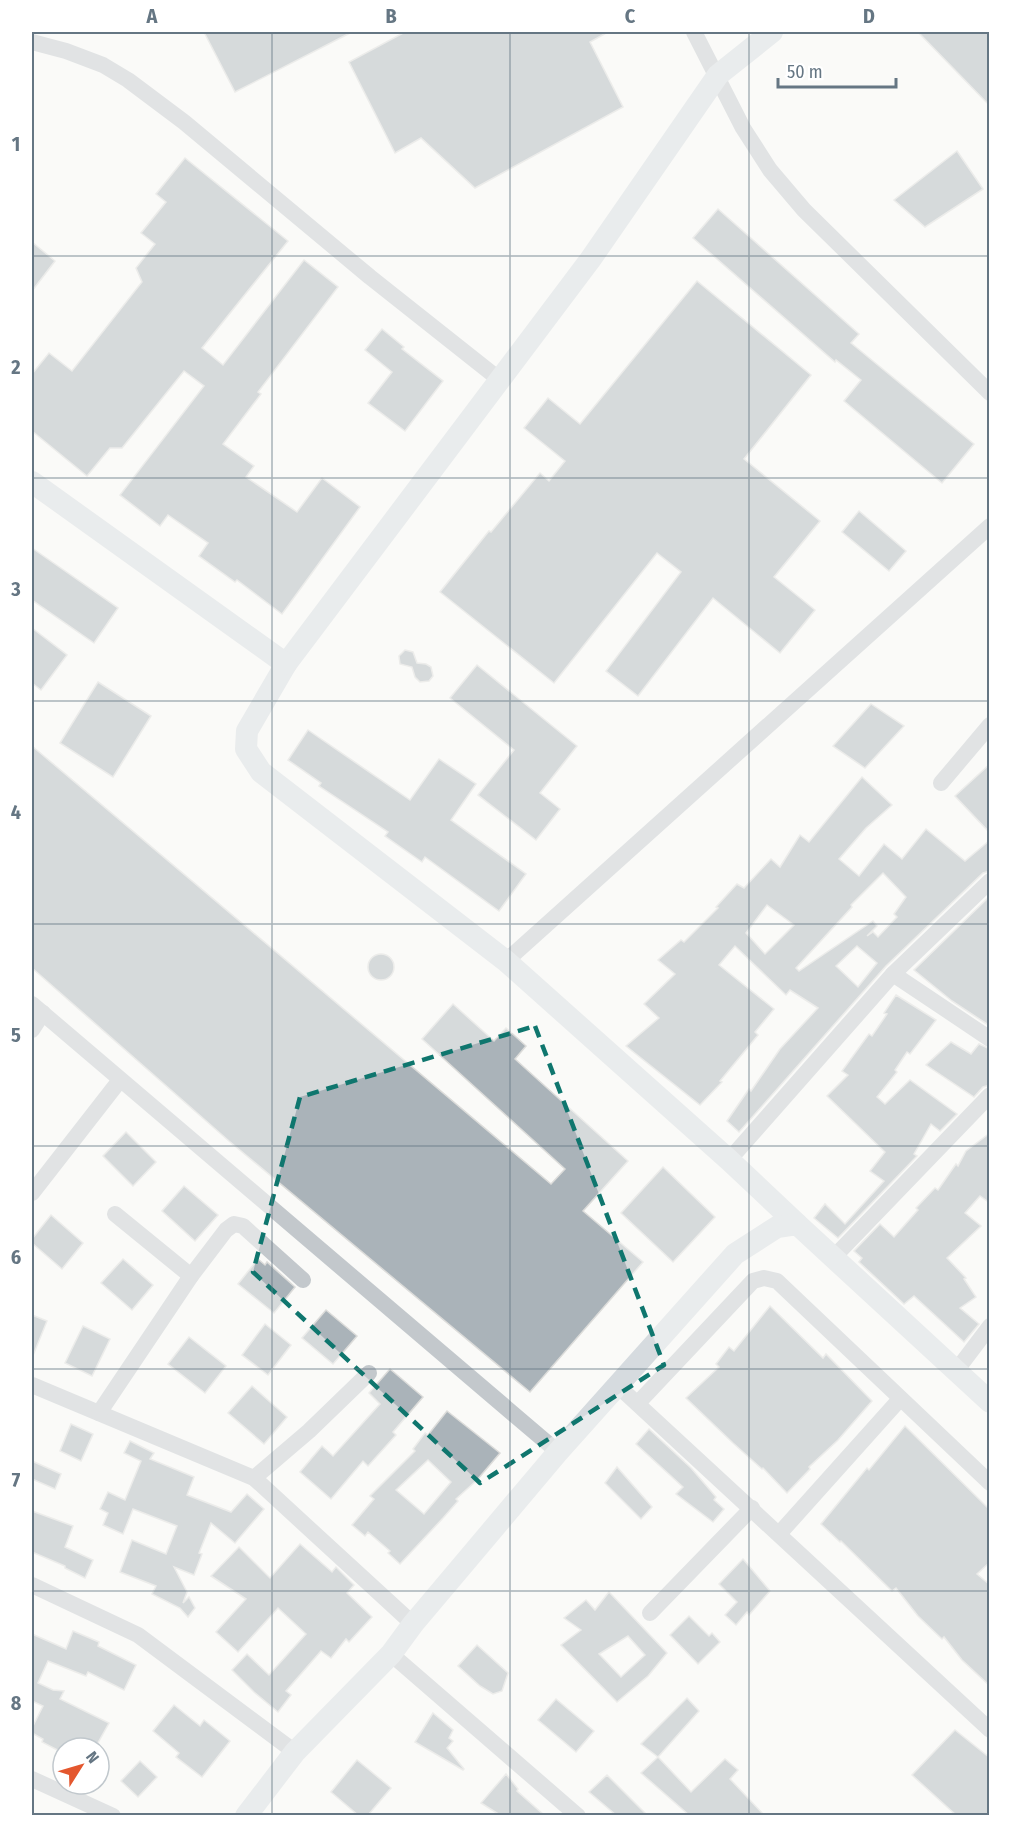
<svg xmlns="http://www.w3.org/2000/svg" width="1021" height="1847" font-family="'Fira Sans Condensed',sans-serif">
  <rect width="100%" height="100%" fill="#fafaf8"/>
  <g fill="#aab3b9" stroke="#dcdcda" stroke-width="1.5" fill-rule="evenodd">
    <polygon points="204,32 352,32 235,92"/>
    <polygon points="405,32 608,32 590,42 623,107 475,188 421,138 395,153 349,62"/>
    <polygon points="918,32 990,32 990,106"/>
    <polygon points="957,151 983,189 925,227 894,200"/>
    <polygon points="185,158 288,241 202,348 223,365 304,260 338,287 258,392 261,394 223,444 254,466 246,477 297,512 322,478 360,507 282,614 237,580 235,582 199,556 208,543 168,515 160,526 120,495 204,386 184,371 122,448 110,448 87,476 32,431 32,374 49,353 72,371 142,282 136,268 155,244 141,233 166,202 156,194"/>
    <polygon points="718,209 859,334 851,343 974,444 942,483 844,401 861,380 836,360 835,362 693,238"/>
    <polygon points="32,242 55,261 32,291"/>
    <polygon points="697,281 811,375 744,459 820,521 774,577 815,610 780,653 713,598 638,696 606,671 681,572 657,553 554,683 440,592 489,531 491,532 540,473 549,481 565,461 524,428 548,398 580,424"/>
    <polygon points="382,329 404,347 402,349 443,381 405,431 368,403 392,372 365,350"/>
    <polygon points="859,511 906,551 889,571 842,532"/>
    <polygon points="32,548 118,608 94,643 32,600"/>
    <polygon points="32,628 67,655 41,690 32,683"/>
    <polygon points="405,650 413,652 417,663 426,664 431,667 433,676 429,681 420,682 415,677 412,667 400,664 399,656"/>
    <polygon points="477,665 577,746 540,793 560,809 536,840 478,795 514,750 450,698"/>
    <polygon points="98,682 151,716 113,777 60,743"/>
    <polygon points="871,704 904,726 865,768 833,746"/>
    <polygon points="308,730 410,800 439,759 476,784 451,820 526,874 499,911 425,857 422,862 385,836 388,832 319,786 321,783 288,760"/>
    <polygon points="32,746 551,1184 565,1169 422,1039 453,1004 494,1041 506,1028 526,1046 515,1059 628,1161 583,1211 643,1262 530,1392 229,1141 32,968"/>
    <polygon points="990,764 990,833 955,796"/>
    <path d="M862,777L892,805L866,828L839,859L859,876L884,844L902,859L926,829L965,861L990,840V871L983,873L886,966L739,1132L727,1121L749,1089L751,1091L780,1049L818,1008L790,990L786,995L735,946L719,965L774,1009L755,1032L758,1035L720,1081L722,1082L700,1105L626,1046L659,1018L644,1004L675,974L658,960L681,940L684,942L718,908L716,907L737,884L744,888L771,859L780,867L800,835L809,842ZM883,873L906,897L894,914L897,917L878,937L873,932L867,936L877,926L873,921L799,971L796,968L852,907L851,905ZM767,905L794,925L765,954L746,933ZM857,946L877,963L858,987L836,966Z"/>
    <polygon points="990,896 990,1026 952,1001 914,970"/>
    <circle cx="381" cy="967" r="13"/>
    <polygon points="896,995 936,1020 910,1054 907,1052 895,1070 897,1072 877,1097 885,1104 910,1080 957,1114 940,1131 931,1124 914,1154 917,1156 838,1238 814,1218 825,1204 845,1224 884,1181 870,1171 885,1152 827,1096 848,1075 842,1071 869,1034 872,1036 887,1014 884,1013"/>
    <polygon points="951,1042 971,1054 979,1044 990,1049 990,1085 983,1087 974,1097 926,1065"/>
    <polygon points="126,1132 156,1162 133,1186 103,1156"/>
    <polygon points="990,1133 990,1203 980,1196 965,1213 981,1226 947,1258 966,1278 964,1279 976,1297 960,1308 979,1324 964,1342 914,1296 904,1304 859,1262 862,1258 854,1251 880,1224 894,1237 918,1210 916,1208 935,1188 938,1190 956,1164 958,1166 966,1151"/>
    <polygon points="663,1167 715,1217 673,1262 621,1213"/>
    <polygon points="184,1186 218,1215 195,1241 162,1211"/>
    <polygon points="51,1215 83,1243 62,1269 32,1243 32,1239"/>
    <polygon points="123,1259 153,1285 132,1310 101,1283"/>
    <polygon points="258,1259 265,1265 267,1262 295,1287 274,1313 238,1284"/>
    <polygon points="770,1306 823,1358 826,1354 872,1401 838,1440 809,1467 810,1469 787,1493 763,1468 762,1469 733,1443 686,1398 719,1367 716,1364 729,1347 734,1351"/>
    <polygon points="326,1310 357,1336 333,1364 302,1338"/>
    <polygon points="32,1315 47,1321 32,1358"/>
    <polygon points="265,1324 291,1345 268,1375 242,1355"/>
    <polygon points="83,1326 110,1339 92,1376 65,1363"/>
    <polygon points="189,1337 226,1366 205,1393 168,1364"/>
    <polygon points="390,1369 423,1397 393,1432 396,1435 368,1466 363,1461 331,1499 300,1472 322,1446 333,1456 380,1404 369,1393"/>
    <polygon points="252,1386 287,1417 264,1444 228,1413"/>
    <path d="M447,1411L500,1453L477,1480L456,1499L458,1501L443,1518L400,1564L388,1553L390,1551L368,1532L365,1536L352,1525L374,1499L370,1496L415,1451L413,1449L425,1433L428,1435ZM428,1460L451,1482L424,1514L396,1490Z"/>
    <polygon points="71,1424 93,1434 81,1461 60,1451"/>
    <polygon points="905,1426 990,1510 990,1562 977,1574 990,1585 990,1686 962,1660 944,1637 942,1639 918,1616 896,1588 892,1591 841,1541 840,1542 821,1524 867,1468 869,1470"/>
    <polygon points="649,1429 691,1468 716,1497 714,1500 724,1509 713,1522 676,1494 683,1487 636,1444"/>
    <polygon points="130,1441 154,1453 150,1459 194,1477 187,1495 231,1512 247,1494 264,1509 235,1543 211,1523 199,1553 202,1554 194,1575 174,1567 187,1592 183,1603 189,1597 195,1608 188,1617 180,1608 152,1594 156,1586 120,1572 132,1540 166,1554 177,1526 133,1509 123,1534 103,1525 108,1513 100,1509 108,1492 125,1500 141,1461 124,1453"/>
    <polygon points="32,1461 61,1474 55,1489 32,1479"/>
    <polygon points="617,1467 652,1507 641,1519 605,1483"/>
    <polygon points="32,1511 73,1526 65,1547 93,1560 85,1578 65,1568 65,1566 32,1552"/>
    <polygon points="300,1544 332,1572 336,1567 354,1585 347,1593 372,1617 349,1642 346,1639 331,1658 321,1651 286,1691 291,1695 278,1712 254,1692 232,1670 247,1654 269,1675 306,1634 278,1608 238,1652 216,1632 246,1599 211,1576 239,1547 270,1578"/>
    <polygon points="743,1559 770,1591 749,1615 747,1612 736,1625 725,1615 737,1602 719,1584"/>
    <path d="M609,1592L667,1653L648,1676L617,1702L561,1645L581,1630L564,1618L586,1600L595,1610ZM628,1636L645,1655L621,1677L599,1654Z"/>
    <polygon points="689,1616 709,1636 712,1633 720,1642 698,1664 670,1635"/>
    <polygon points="73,1631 99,1642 98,1646 136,1665 124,1690 88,1672 86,1676 48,1661 38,1683 53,1690 64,1691 60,1699 109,1723 95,1748 63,1748 63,1753 42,1742 43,1739 32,1733 32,1728 43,1706 32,1701 32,1634 66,1649"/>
    <polygon points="477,1645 508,1673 502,1691 493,1694 480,1686 458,1666"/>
    <polygon points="687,1698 699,1711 658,1757 641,1744"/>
    <polygon points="556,1699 594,1731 576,1752 538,1720"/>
    <polygon points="174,1705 200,1726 204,1720 230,1741 202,1777 176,1757 179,1753 153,1731"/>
    <polygon points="433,1713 453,1730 449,1738 453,1741 447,1748 464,1769 463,1770 415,1742"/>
    <polygon points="955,1730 990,1758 990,1815 956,1815 912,1775"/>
    <polygon points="658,1757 691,1792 725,1759 738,1770 730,1779 764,1815 689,1815 641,1773"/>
    <polygon points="357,1760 391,1788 368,1815 358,1815 331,1792"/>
    <polygon points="140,1761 157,1777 138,1797 121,1781"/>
    <polygon points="506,1774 518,1789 517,1791 544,1815 500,1815 481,1803"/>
    <polygon points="607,1775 647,1815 616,1815 589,1792"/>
  </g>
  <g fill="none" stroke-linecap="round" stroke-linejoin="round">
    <g stroke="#c3c8cc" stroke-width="16">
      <polyline points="694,32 743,128 770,170 804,210 990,393"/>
      <polyline points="32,42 66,51 103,65 128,80 184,122 370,277 500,380"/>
      <polyline points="941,783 990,725"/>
      <polyline points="506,961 990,526"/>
      <polyline points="893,974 990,1039"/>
      <polyline points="32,1004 558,1452"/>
      <polyline points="32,1030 43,1013"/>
      <polyline points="729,1160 893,974 990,881"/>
      <polyline points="32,1193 120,1080"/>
      <polyline points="115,1214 191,1276"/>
      <polyline points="833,1258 990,1095"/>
      <polyline points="956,1371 990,1326"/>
      <polyline points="32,1385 254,1478 413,1624"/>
      <polyline points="618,1386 990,1730"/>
      <polyline points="638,1403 753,1281 764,1278 777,1281 990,1483"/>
      <polyline points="99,1413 191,1276 226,1230 234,1224 243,1226 303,1280"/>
      <polyline points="254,1478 309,1431 369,1373"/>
      <polyline points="779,1534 900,1399"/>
      <polyline points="32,1585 138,1635 295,1752"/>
      <polyline points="650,1613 752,1508"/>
      <polyline points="391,1654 578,1816"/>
      <polyline points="32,1779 113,1816"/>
    </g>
    <g stroke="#d6dbdf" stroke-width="22">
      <polyline points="772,32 718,75 590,260 286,664 247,731 246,749 261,772 506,961 729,1160 797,1224"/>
      <polyline points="32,482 286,664"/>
      <polyline points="246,1816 295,1752 391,1654 413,1624 558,1452 735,1254 777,1227 797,1224 990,1402"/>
    </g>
  </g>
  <path d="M0 0H1021V1847H0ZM535,1026L664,1365L480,1483L253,1272L300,1097Z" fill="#fafaf8" fill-opacity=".55" fill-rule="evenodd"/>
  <path fill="none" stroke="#0f766e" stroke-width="4.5" stroke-dasharray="12 8" stroke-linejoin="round" d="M535,1026L664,1365L480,1483L253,1272L300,1097Z"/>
  <path fill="none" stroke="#657683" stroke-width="1.5" stroke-opacity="0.55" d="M272,32V1816M510,32V1816M749,32V1816M32,256H990M32,478H990M32,701H990M32,924H990M32,1146H990M32,1369H990M32,1591H990"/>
  <rect width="1021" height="1847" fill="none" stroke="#ffffff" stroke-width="66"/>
  <g transform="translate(81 1766) rotate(53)"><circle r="28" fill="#ffffff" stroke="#c1c8cd" stroke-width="1.5"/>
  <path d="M0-4.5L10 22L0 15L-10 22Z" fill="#e4572e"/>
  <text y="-9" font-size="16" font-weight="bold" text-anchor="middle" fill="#657683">N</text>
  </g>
  <path d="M778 78v9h118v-9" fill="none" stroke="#657683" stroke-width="3"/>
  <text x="787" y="78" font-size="18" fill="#657683" stroke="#ffffff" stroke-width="4.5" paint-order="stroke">50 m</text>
  <rect x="33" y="33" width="955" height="1781" fill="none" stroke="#657683" stroke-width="2"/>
  <g font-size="20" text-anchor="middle" font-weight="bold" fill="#657683">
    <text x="152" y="23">A</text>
    <text x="391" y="23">B</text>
    <text x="630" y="23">C</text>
    <text x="869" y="23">D</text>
    <text x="16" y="151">1</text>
    <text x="16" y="374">2</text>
    <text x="16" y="596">3</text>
    <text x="16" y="819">4</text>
    <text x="16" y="1042">5</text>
    <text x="16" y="1264">6</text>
    <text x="16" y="1487">7</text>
    <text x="16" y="1710">8</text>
  </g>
</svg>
